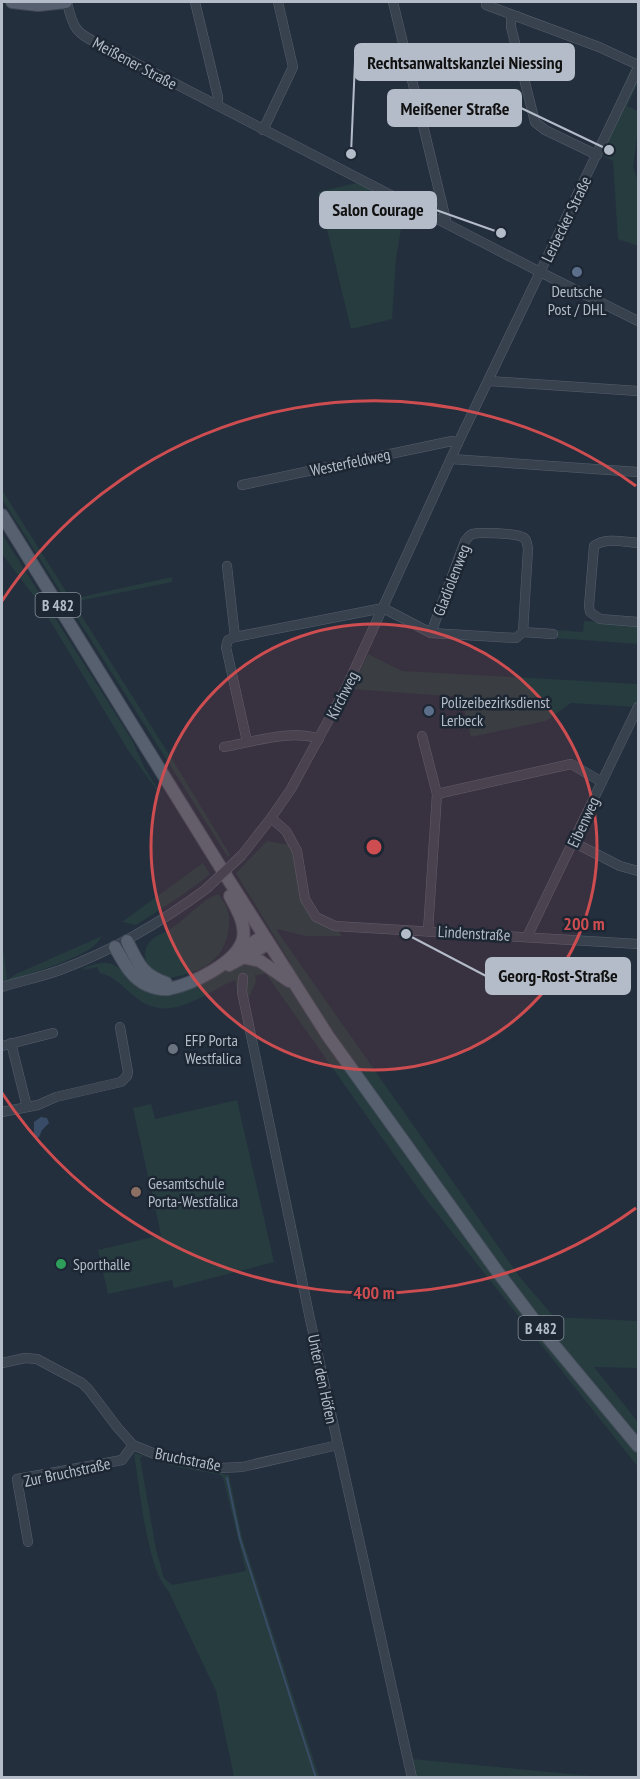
<svg xmlns="http://www.w3.org/2000/svg" width="640" height="1779" font-family="'PT Sans Narrow',sans-serif">
  <rect width="100%" height="100%" fill="#242f3e"/>
  <g fill="#263c3f" fill-rule="evenodd">
    <polygon points="638,53 638,83 627,106 638,111 638,129 633,167 638,181 638,246 618,239 613,161 594,151"/>
    <polygon points="361,182 405,204 396,259 392,319 351,329 318,192"/>
    <polygon points="2,490 177,767 230,855 228,857 2,499"/>
    <polygon points="2,534 132,740 144,767 167,804 128,750 40,604 2,554"/>
    <polygon points="172,577 172,582 79,601 77,598"/>
    <polygon points="584,621 638,624 638,644 555,638 556,630 583,632"/>
    <polygon points="368,654 402,671 638,684 638,707 571,703 546,721 471,737 461,697 351,689"/>
    <path d="M267,841L289,845L299,851L307,898L319,915L333,922L342,936H305L278,929L277,931L519,1276L554,1317L638,1321V1368L594,1367L638,1422V1467L424,1197L266,974L255,975L256,982L248,999L307,1276L299,1277L253,1060L235,980C202,994 169,1026 134,996C123,987 114,976 100,973L97,967L83,970L85,967C91,966 101,962 107,963C123,964 136,991 156,995C192,1003 226,954 259,967C265,969 270,974 275,977L291,964L236,873Z"/>
    <path d="M203,863L210,874C187,893 161,909 136,925L122,922Z"/>
    <path d="M218,894C229,907 231,916 228,932C222,965 196,973 166,979L147,967C146,960 143,951 148,944C153,936 164,933 172,928C187,918 200,901 218,894Z"/>
    <path d="M102,936C100,939 98,942 96,944C81,959 23,976 2,982V941L7,980L16,974Z"/>
    <polygon points="237,1100 274,1262 174,1288 172,1280 108,1294 98,1250 161,1235 133,1108 151,1104 155,1119"/>
    <path d="M134,1453L175,1464L229,1475L242,1537L319,1777H234L216,1691L168,1590C147,1570 139,1483 134,1453ZM143,1456L174,1466L220,1475L223,1477L246,1571L172,1585L164,1578L156,1549L140,1458Z"/>
    <polygon points="393,1714 412,1759 602,1777 407,1777"/>
  </g>
  <polygon fill="#394c67" points="41,1117 47,1118 49,1123 42,1130 39,1137 36,1137 34,1135 34,1122"/>
  <g fill="none" stroke-linecap="round" stroke-linejoin="round">
    <polyline stroke="#394c67" stroke-width="2" points="227,1478 240,1539 316,1778"/>
    <defs>
      <g id="minor">
        <path d="M67,2C74,35 79,33 108,49L540,272L638,321"/>
        <polyline points="195,2 218,97 218,106"/>
        <polyline points="393,2 447,224"/>
        <polyline points="486,5 599,47 638,65"/>
        <polyline points="517,16 511,18 511,27 535,122 545,130 597,155"/>
        <polyline points="263,130 293,67 278,2"/>
        <polyline points="489,381 638,391"/>
        <polyline points="451,459 638,472"/>
        <polyline points="242,485 452,441 458,443"/>
        <path d="M638,543C624,542 606,537 594,546L589,606L590,612L600,619L638,622"/>
        <polyline points="227,566 235,637"/>
        <path d="M431,633L465,541C468,538 468,536 472,534C479,532 515,533 522,537C527,539 527,543 528,549L523,632L553,634"/>
        <polyline points="422,736 437,794 428,931"/>
        <polyline points="246,737 226,647 228,640 235,637 383,608 431,633 516,638 523,632"/>
        <path d="M224,747C252,742 292,729 319,739"/>
        <polyline points="437,794 571,764 602,782"/>
        <polyline points="271,818 286,831 297,851 305,899 316,917 335,926 638,944"/>
        <polyline points="573,842 620,866 638,871"/>
        <polyline points="242,855 271,818 291,789 346,688 458,443 638,68"/>
        <polyline points="527,937 638,707"/>
        <polyline points="243,978 242,992 310,1319 412,1778"/>
        <path d="M2,987C21,981 41,977 60,970C114,950 159,924 206,889"/>
        <polyline points="11,1043 27,1107"/>
        <polyline points="2,1046 53,1033"/>
        <polyline points="2,1112 38,1105 56,1097 121,1082 127,1076 128,1072 120,1027"/>
        <polyline points="2,1363 25,1358 37,1359 82,1383 89,1390 117,1427 133,1445 160,1456 200,1465 221,1468 242,1467 338,1445"/>
        <polyline points="28,1542 17,1479 122,1460 133,1445"/>
      </g>
      <g id="major">
        <polyline points="12,2 38,5 66,2"/>
        <polyline points="2,515 221,868 328,1036 497,1271 544,1333 638,1446"/>
        <path d="M127,941C138,963 142,975 166,983"/>
        <path d="M115,947C123,961 131,978 147,985C154,988 162,990 169,989C192,984 237,963 243,939C246,924 237,909 230,896"/>
        <polyline points="237,953 263,936"/>
        <polyline points="246,958 260,961 289,981"/>
        <polyline points="229,965 268,944"/>
      </g>
    </defs>
    <use href="#minor" stroke="#565f6c" stroke-width="10"/>
    <use href="#major" stroke="#414a57" stroke-width="14"/>
    <use href="#minor" stroke="#38414e" stroke-width="9"/>
    <use href="#major" stroke="#56606e" stroke-width="12"/>
    <defs>
      <polyline id="minor-bridge" points="206,889 242,855"/>
    </defs>
    <use href="#minor-bridge" stroke="#565f6c" stroke-width="10" stroke-linecap="butt"/>
    <use href="#minor-bridge" stroke="#38414e" stroke-width="9"/>
  </g>
  <circle cx="374" cy="847" r="223" fill="#ce4d50" fill-opacity=".12"/>
  <g fill="none" stroke="#ce4d50" stroke-width="3">
    <circle cx="374" cy="847" r="223"/>
    <path d="M636 1208A446 446 0 0 1 2 1093M2 601A446 446 0 0 1 636 486"/>
  </g>
  <g fill="#5c6f8a" stroke="#1d2633" stroke-width="2">
    <circle cx="577" cy="272" r="6"/>
    <circle cx="429" cy="711" r="6"/>
  </g>
  <circle fill="#6b7280" stroke="#1d2633" stroke-width="2" cx="173" cy="1049" r="6"/>
  <circle fill="#8d6e63" stroke="#1d2633" stroke-width="2" cx="136" cy="1192" r="6"/>
  <circle fill="#2e9e5b" stroke="#1d2633" stroke-width="2" cx="61" cy="1264" r="6"/>
  <g text-anchor="middle" dominant-baseline="central" stroke-width="5" stroke-linejoin="round" paint-order="stroke">
    <g fill="#1d2633" stroke="#878f9c" stroke-width="1.5">
      <rect x="35.5" y="593" width="45" height="24" rx="4.5"/>
      <rect x="518.5" y="1316" width="45" height="24" rx="4.5"/>
    </g>
    <g font-size="15" font-weight="bold" fill="#b4bcc9">
      <text x="58" y="605">B 482</text>
      <text x="541" y="1328">B 482</text>
    </g>
    <g font-size="16" fill="#b4bcc9" stroke="#1d2633">
      <text transform="translate(135 63) rotate(28)">Meißener Straße</text>
      <text transform="translate(566 219) rotate(-64)">Lerbecker Straße</text>
      <text transform="translate(350 462) rotate(-12)">Westerfeldweg</text>
      <text transform="translate(451 580) rotate(-69)">Gladiolenweg</text>
      <text transform="translate(342 695) rotate(-63)">Kirchweg</text>
      <text transform="translate(583 822) rotate(-65)">Eibenweg</text>
      <text transform="translate(474 933) rotate(3)">Lindenstraße</text>
      <text transform="translate(323 1379) rotate(78)">Unter den Höfen</text>
      <text transform="translate(188 1459) rotate(11)">Bruchstraße</text>
      <text transform="translate(67 1472) rotate(-12)">Zur Bruchstraße</text>
    </g>
    <g font-size="16" fill="#b4bcc9" stroke="#1d2633" text-anchor="start">
      <text x="577" y="291" text-anchor="middle">Deutsche<tspan x="577" dy="18">Post / DHL</tspan></text>
      <text x="441" y="702">Polizeibezirksdienst<tspan x="441" dy="18">Lerbeck</tspan></text>
      <text x="185" y="1040">EFP Porta<tspan x="185" dy="18">Westfalica</tspan></text>
      <text x="148" y="1183">Gesamtschule<tspan x="148" dy="18">Porta-Westfalica</tspan></text>
      <text x="73" y="1264">Sporthalle</text>
    </g>
  </g>
  <circle cx="374" cy="847" r="9" fill="#ce4d50" stroke="#1d2633" stroke-width="3"/>
  <g font-size="18" text-anchor="middle" font-weight="bold" fill="#ce4d50" stroke="#1d2633" stroke-width="5" stroke-linejoin="round" paint-order="stroke">
    <text x="584" y="930">200 m</text>
    <text x="374" y="1299">400 m</text>
  </g>
  <path fill="none" stroke="#b4bcc9" stroke-width="2" d="M351 154L355 62M609 150L521 108M501 233L436 210M406 934L486 976"/>
  <g fill="#b4bcc9" stroke="#1d2633" stroke-width="2">
    <circle cx="351" cy="154" r="6"/>
    <circle cx="609" cy="150" r="6"/>
    <circle cx="501" cy="233" r="6"/>
    <circle cx="406" cy="934" r="6"/>
  </g>
  <g fill="#b4bcc9" stroke="#b4bcc9" stroke-width="2">
    <rect x="355" y="44" width="219" height="36" rx="6"/>
    <rect x="388" y="90" width="133" height="36" rx="6"/>
    <rect x="320" y="192" width="116" height="36" rx="6"/>
    <rect x="486" y="958" width="144" height="36" rx="6"/>
  </g>
  <g font-size="18" text-anchor="middle" font-weight="bold" fill="#111">
    <text x="465" y="69">Rechtsanwaltskanzlei Niessing</text>
    <text x="455" y="115">Meißener Straße</text>
    <text x="378" y="216">Salon Courage</text>
    <text x="558" y="982">Georg-Rost-Straße</text>
  </g>
  <rect width="640" height="1779" fill="none" stroke="#b4bcc9" stroke-width="6"/>
</svg>
